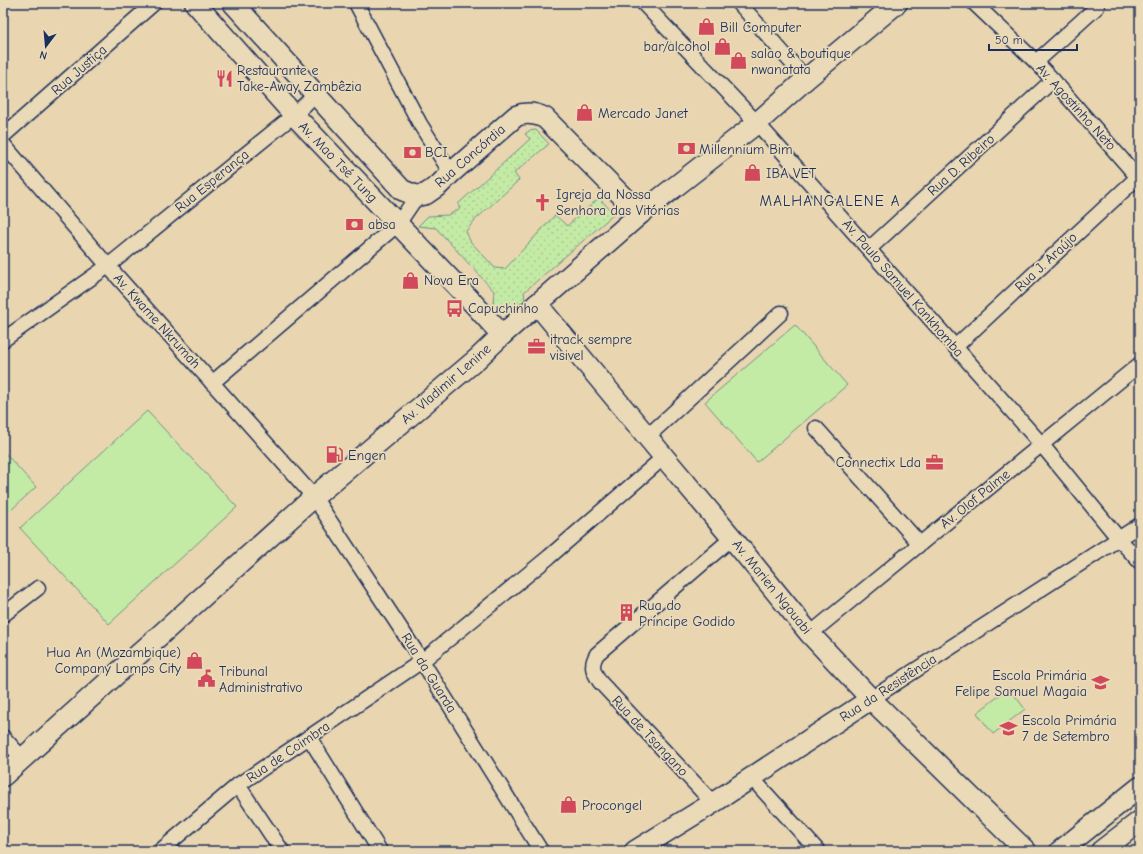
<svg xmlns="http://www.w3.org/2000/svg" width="1143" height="854" font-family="'Comic Neue',sans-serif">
  <defs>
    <pattern id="green-dots" width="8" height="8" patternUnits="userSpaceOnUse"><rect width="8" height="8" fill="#c4eba5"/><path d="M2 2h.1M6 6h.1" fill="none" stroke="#a8ca90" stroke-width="1.8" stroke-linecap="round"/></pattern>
  </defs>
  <rect width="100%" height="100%" fill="#e9d6b0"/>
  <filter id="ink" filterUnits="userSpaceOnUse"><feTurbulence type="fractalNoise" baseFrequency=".025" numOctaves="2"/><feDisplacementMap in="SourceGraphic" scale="8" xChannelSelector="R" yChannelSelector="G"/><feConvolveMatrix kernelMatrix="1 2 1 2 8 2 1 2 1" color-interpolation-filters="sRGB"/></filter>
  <g filter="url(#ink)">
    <polygon fill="url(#green-dots)" stroke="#708d82" points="536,130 549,144 514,173 519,180 475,220 466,231 470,241 495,268 505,269 555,215 567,226 599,198 614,214 524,292 525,300 511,313 502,311 493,305 494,291 436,228 418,226 428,216 448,215 460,209 458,204 530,139 525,134 529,131"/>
    <g fill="#c4eba5" stroke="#708d82">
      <polygon points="795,325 847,385 757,462 705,402"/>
      <polygon points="147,411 237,507 109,624 20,528"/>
      <polygon points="3,451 36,487 10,511 3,504"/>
      <polygon points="1009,688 1025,709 993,734 977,713"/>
    </g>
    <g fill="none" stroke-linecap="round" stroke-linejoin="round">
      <defs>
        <g id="street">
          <polyline points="356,3 420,124 451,173"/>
          <polyline points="643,3 757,123 1042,445 1119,539 1140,562"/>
          <polyline points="739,3 806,79"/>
          <polyline points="974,3 1036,62 1053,80 1140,180"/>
          <polyline points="1036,62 1097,7"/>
          <polyline points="3,136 154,3"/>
          <polyline points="3,144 108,266 314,497 422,661 541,851"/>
          <polyline points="869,249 1053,80"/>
          <polyline points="3,340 108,266 294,115 315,95"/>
          <polyline points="955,347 1138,177"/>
          <polyline points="212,383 398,224 417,196"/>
          <polyline points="816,428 920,544"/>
          <polyline points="647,437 781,313"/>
          <polyline points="3,615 38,588"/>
          <polyline points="810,634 1140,364"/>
          <polyline points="871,699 1140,525"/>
          <polyline points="3,737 23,759"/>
          <polyline points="309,737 380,851"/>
          <polyline points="751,777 818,851"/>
          <polyline points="238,785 282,851"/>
          <path d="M713,803L600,682C593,671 590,666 597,654L732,538"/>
          <polyline points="160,851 238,785 422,661 549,557 664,457"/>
        </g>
        <g id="secondary">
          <polyline points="195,3 294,115 473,303 502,335"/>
          <path d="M233,3L402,190L417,196L426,194L439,185L451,173L516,116C526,112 535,113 545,118L640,214"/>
          <polyline points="537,304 664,457 732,538 810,634 871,699 1026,851"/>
          <polyline points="3,776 314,497 477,359 502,335 640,214 757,123 806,79 897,3"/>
          <polyline points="635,851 713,803 871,699"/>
          <polyline points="1060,851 1140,787"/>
          <polyline points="1101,851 1140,821"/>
        </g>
      </defs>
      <use href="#street" stroke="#1b2f5e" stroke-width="17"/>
      <use href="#secondary" stroke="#1b2f5e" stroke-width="23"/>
      <use href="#street" stroke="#ebdab7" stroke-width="14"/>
      <use href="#secondary" stroke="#ebdab7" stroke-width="20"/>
    </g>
  </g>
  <defs>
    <symbol id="shop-bare" viewBox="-9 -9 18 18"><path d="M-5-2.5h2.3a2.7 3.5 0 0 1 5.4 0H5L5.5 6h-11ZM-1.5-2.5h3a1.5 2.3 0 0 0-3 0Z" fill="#d1495b" stroke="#ebdab7" stroke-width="2.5" paint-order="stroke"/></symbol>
    <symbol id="restaurant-bare" viewBox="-9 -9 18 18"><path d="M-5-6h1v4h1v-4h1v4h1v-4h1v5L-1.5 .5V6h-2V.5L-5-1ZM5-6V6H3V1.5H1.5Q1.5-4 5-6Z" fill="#d1495b" stroke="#ebdab7" stroke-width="2.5" paint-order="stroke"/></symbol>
    <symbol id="bank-bare" viewBox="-9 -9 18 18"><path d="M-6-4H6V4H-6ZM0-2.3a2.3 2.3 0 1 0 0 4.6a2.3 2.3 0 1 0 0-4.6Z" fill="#d1495b" stroke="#ebdab7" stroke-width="2.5" paint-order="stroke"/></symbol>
    <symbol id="church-bare" viewBox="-9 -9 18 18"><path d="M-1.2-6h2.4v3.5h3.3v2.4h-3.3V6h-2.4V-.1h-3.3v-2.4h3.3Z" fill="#d1495b" stroke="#ebdab7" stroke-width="2.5" paint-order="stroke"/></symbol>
    <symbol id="bus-bare" viewBox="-9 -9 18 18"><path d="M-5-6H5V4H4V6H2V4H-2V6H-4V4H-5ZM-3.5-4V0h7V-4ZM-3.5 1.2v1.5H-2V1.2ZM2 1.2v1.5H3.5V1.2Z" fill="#d1495b" stroke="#ebdab7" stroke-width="2.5" paint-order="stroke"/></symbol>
    <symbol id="office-bare" viewBox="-9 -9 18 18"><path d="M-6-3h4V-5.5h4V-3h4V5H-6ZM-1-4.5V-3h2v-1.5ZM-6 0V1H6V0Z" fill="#d1495b" stroke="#ebdab7" stroke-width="2.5" paint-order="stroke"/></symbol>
    <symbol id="fuel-bare" viewBox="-9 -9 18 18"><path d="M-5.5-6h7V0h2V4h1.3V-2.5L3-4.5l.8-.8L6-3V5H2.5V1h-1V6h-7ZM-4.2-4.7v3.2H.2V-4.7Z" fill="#d1495b" stroke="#ebdab7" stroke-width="2.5" paint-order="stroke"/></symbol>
    <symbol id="building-bare" viewBox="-9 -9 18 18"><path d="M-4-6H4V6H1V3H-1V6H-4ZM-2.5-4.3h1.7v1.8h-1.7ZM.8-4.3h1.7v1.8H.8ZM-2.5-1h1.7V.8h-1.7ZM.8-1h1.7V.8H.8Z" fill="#d1495b" stroke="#ebdab7" stroke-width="2.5" paint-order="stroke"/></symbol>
    <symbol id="civic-bare" viewBox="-9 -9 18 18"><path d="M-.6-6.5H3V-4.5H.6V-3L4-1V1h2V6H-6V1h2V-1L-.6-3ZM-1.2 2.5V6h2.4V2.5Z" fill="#d1495b" stroke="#ebdab7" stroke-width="2.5" paint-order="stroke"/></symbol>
    <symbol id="school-bare" viewBox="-9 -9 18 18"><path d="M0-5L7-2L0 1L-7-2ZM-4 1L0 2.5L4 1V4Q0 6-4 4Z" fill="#d1495b" stroke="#ebdab7" stroke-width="2.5" paint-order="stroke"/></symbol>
  </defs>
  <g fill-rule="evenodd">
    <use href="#shop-bare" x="694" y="14" width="25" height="25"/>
    <use href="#shop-bare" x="710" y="34" width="25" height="25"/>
    <use href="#shop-bare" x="726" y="48" width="25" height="25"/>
    <use href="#restaurant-bare" x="212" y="66" width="25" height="25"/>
    <use href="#shop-bare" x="572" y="100" width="25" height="25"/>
    <use href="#bank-bare" x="674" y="136" width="25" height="25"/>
    <use href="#bank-bare" x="400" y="140" width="25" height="25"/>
    <use href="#shop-bare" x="740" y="160" width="25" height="25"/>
    <use href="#church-bare" x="530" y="190" width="25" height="25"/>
    <use href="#bank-bare" x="342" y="212" width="25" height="25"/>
    <use href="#shop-bare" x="398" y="268" width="25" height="25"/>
    <use href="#bus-bare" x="442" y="296" width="25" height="25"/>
    <use href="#office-bare" x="524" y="334" width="25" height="25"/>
    <use href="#fuel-bare" x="322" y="442" width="25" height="25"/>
    <use href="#office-bare" x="922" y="450" width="25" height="25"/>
    <use href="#building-bare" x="614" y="600" width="25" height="25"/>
    <use href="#shop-bare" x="182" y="648" width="25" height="25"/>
    <use href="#civic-bare" x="194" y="666" width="25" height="25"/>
    <use href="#school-bare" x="1088" y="670" width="25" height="25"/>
    <use href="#school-bare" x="996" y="716" width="25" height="25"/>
    <use href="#shop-bare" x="556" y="792" width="25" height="25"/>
  </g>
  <g text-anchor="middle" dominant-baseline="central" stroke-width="3.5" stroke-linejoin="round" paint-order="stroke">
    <g font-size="14" fill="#1b2f5e" stroke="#ebdab7" text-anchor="start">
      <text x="720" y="27">Bill Computer</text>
      <text x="710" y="46" text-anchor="end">bar/alcohol</text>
      <text x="751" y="53">salao &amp; boutique<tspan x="751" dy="16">nwanatata</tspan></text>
      <text x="237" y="70">Restaurante e<tspan x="237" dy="16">Take-Away Zambêzia</tspan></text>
      <text x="598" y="113">Mercado Janet</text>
      <text x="699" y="149">Millennium Bim</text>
      <text x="425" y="152">BCI</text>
      <text x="766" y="173">IBA VET</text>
      <text x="556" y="194">Igreja da Nossa<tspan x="556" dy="16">Senhora das Vitórias</tspan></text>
      <text x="368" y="224">absa</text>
      <text x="424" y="280">Nova Era</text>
      <text x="468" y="308">Capuchinho</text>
      <text x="550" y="339">itrack sempre<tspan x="550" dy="16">visivel</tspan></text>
      <text x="348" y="455">Engen</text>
      <text x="921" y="462" text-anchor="end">Connectix Lda</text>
      <text x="639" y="605">Rua do<tspan x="639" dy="16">Príncipe Godido</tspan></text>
      <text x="181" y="652" text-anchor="end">Hua An (Mozambique)<tspan x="181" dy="16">Company Lamps City</tspan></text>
      <text x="219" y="671">Tribunal<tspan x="219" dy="16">Administrativo</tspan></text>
      <text x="1087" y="675" text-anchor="end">Escola Primária<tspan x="1087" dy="16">Felipe Samuel Magaia</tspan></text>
      <text x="1022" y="720">Escola Primária<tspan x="1022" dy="16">7 de Setembro</tspan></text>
      <text x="582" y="805">Procongel</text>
    </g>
    <g font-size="14" fill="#1b2f5e" stroke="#ebdab7">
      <text transform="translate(79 70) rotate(-41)">Rua Justiça</text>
      <text transform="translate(1076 107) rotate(48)">Av. Agostinho Neto</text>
      <text transform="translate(470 156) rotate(-41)">Rua Concórdia</text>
      <text transform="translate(338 162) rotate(46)">Av. Mao Tsé Tung</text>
      <text transform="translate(961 165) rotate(-42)">Rua D. Ribeiro</text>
      <text transform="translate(212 181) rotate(-39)">Rua Esperança</text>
      <text transform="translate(1046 262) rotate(-43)">Rua J. Araújo</text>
      <text transform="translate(903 288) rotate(49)">Av. Paulo Samuel Kankhomba</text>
      <text transform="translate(157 321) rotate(48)">Av. Kwame Nkrumah</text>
      <text transform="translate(446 384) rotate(-41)">Av. Vladimir Lenine</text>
      <text transform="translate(975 499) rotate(-39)">Av. Olof Palme</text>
      <text transform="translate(772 587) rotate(51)">Av. Marien Ngouabi</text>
      <text transform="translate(429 673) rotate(58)">Rua da Guarda</text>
      <text transform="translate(888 688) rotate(-33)">Rua da Resistência</text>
      <text transform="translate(650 736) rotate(47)">Rua de Tsangano</text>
      <text transform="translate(288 752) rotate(-34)">Rua de Coimbra</text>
    </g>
    <g font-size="15" letter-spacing="1" fill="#1b2f5e" stroke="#ebdab7">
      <text x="830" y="201">MALHANGALENE A</text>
    </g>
  </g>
  <rect width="1143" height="854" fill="none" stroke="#ebdab7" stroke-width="16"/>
  <rect x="8" y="8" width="1127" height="838" fill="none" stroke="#1b2f5e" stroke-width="1.5" filter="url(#ink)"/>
  <g transform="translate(46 46) rotate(196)" stroke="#ebdab7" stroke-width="3" paint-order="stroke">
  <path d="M0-3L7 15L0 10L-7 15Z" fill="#1b2f5e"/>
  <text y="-6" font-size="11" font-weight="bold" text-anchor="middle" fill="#1b2f5e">N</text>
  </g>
  <path d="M989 44v6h88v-6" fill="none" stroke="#1b2f5e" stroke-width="2"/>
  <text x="995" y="44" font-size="12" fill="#1b2f5e" stroke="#ebdab7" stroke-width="3" paint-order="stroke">50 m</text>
</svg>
